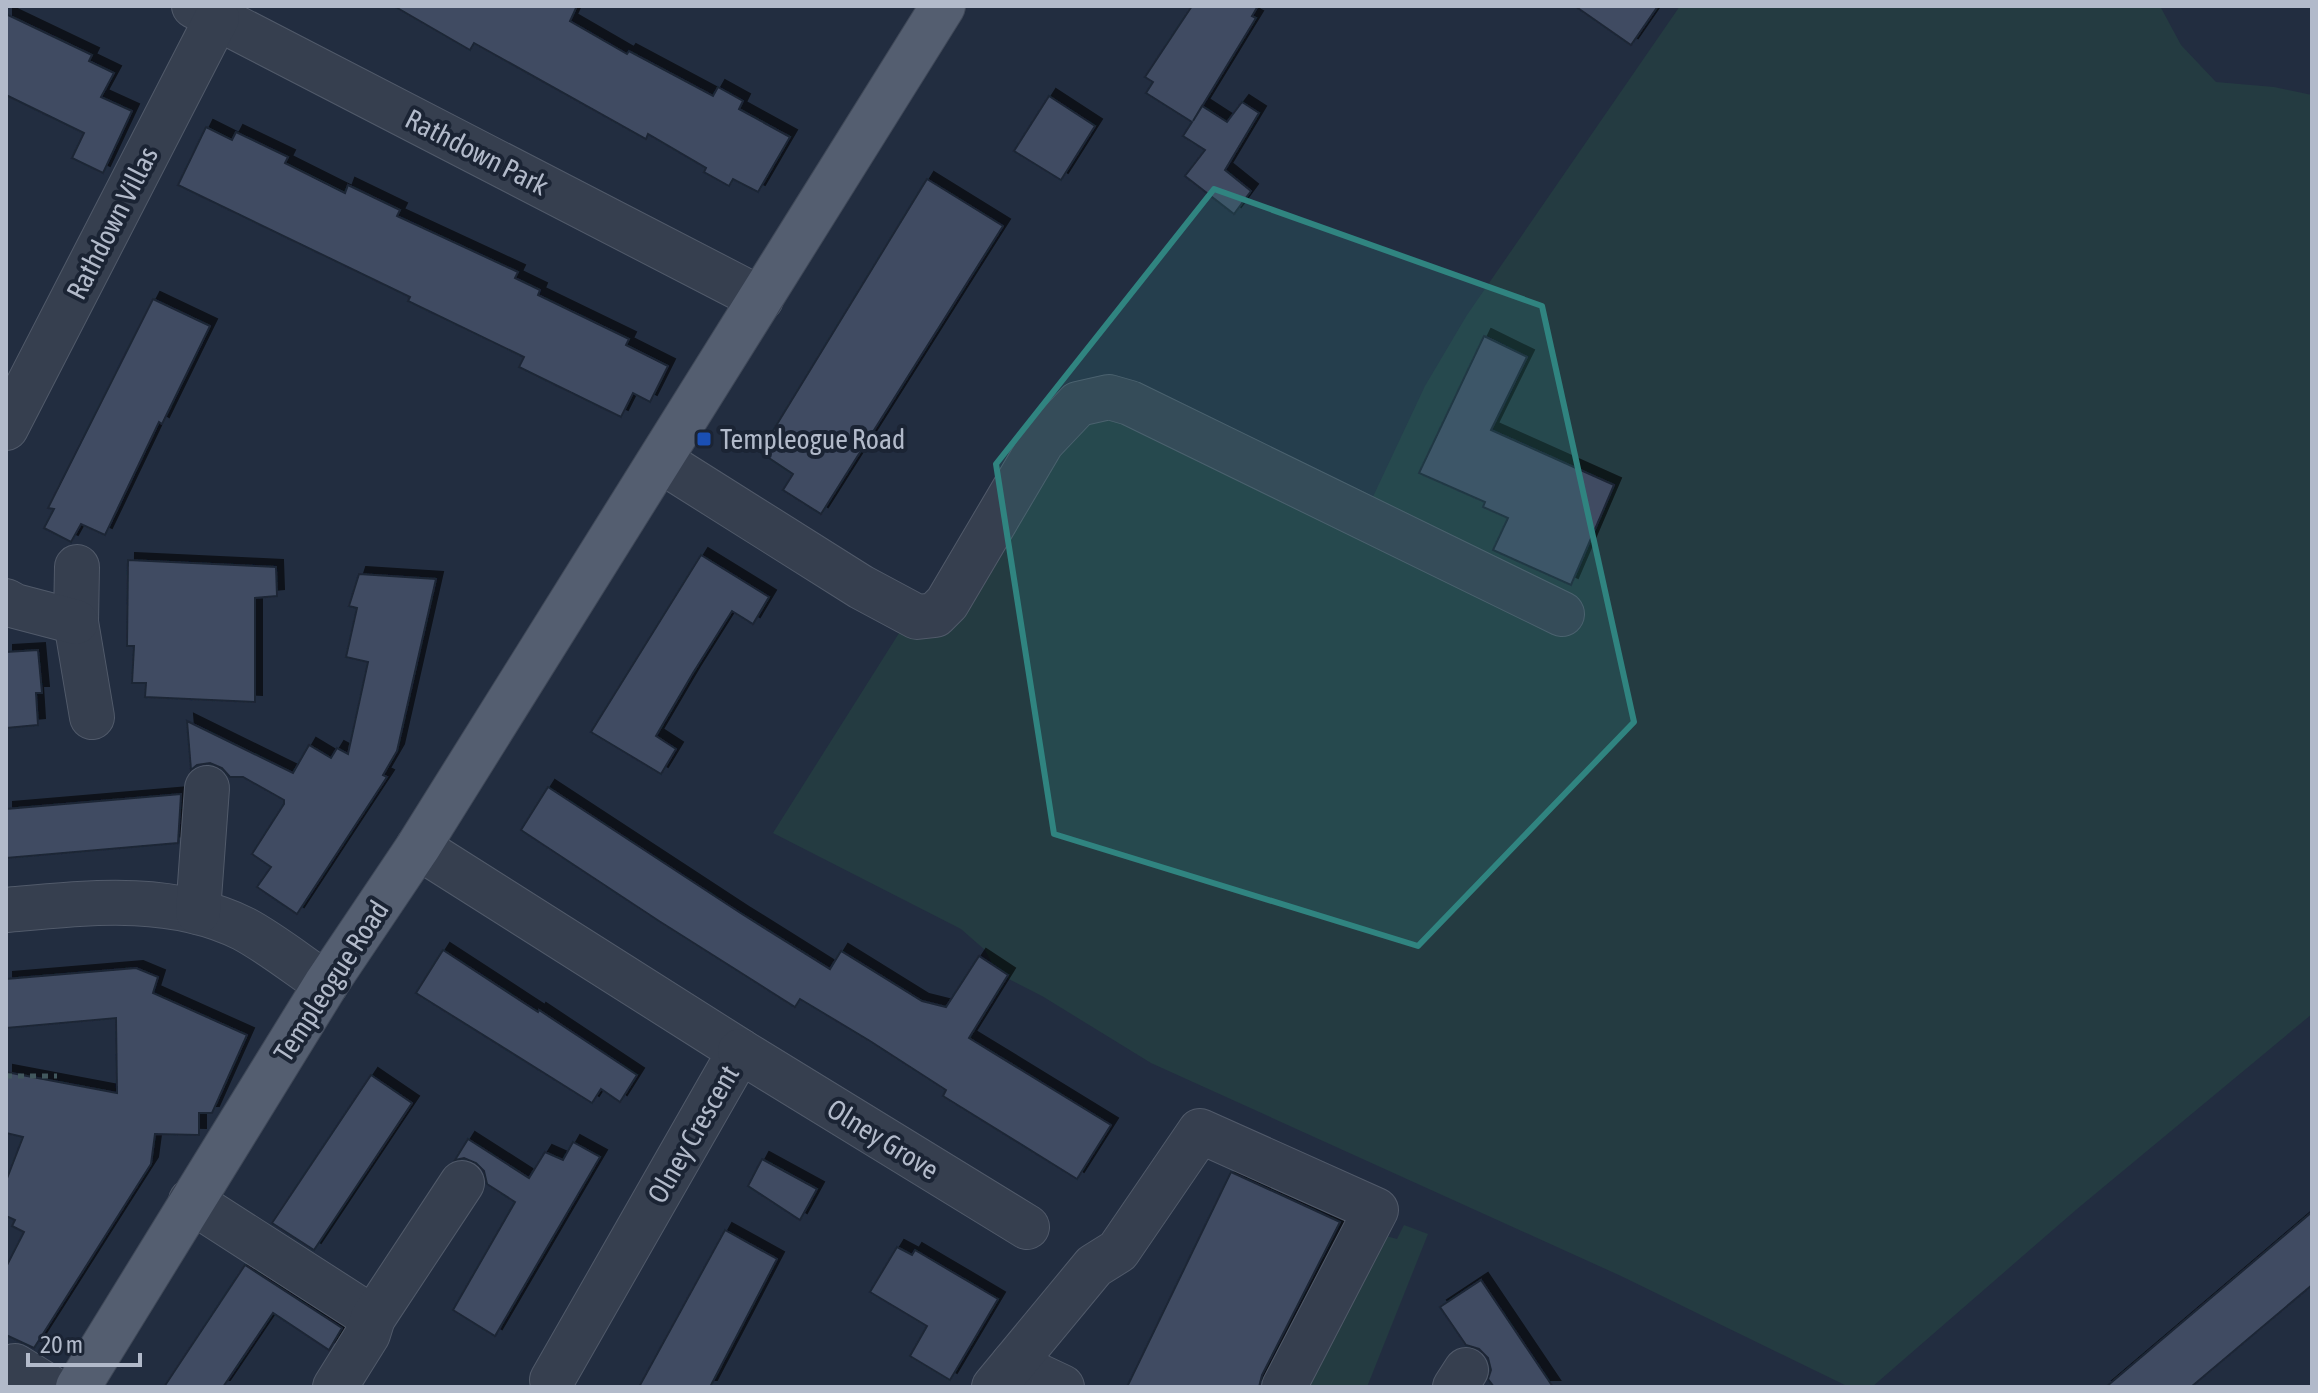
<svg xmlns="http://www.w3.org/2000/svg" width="2318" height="1393" font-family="'Asap Condensed',sans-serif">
  <defs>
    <filter id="shadow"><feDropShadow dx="7" dy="-7" stdDeviation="0" flood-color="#0009"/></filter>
  </defs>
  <rect width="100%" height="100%" fill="#222d40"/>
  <g fill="#243b41">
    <polygon points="1680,6 2160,6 2181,45 2216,82 2274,87 2312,95 2312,1014 2077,1209 1872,1387 1849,1387 1621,1276 1151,1063 1042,996 997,973 985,950 961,929 773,833 901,630 1077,425 1109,416 1355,535 1425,386 1467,315"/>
    <polygon points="1404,1225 1428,1234 1367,1387 1300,1387 1382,1235 1397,1239"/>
  </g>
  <g fill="#414c62" stroke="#1d2636" stroke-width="2" filter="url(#shadow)">
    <polygon points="394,6 577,6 570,21 627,54 629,51 713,96 718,87 743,101 739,109 790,137 758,192 733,179 729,186 704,172 706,168 648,134 646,139 474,43 470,50"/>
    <polygon points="1192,6 1258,6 1252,16 1256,18 1193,121 1202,106 1227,122 1242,102 1259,113 1225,170 1251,191 1234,214 1185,176 1205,150 1183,136 1192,122 1146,93 1153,82 1145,77"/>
    <polygon points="1575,6 1658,6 1631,45"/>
    <polygon points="6,14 92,55 89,61 114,73 101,97 132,111 103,173 72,158 84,133 6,95"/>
    <polygon points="1049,96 1095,126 1061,180 1014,151"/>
    <polygon points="206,127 232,140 236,132 288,157 285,163 345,193 348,185 400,210 397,216 518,272 515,278 540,290 538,295 629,339 626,345 668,366 650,402 633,393 621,417 519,367 524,357 408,301 410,297 178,185"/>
    <polygon points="927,179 1003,226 821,514 783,490 793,474 760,452"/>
    <polygon points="153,299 210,326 162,424 159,422 105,535 81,524 71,542 44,528 54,509 48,508"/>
    <polygon points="1484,336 1527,357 1491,430 1614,485 1571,585 1493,550 1508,518 1483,507 1485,502 1419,473"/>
    <polygon points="701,555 769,597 753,624 732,611 693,673 656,736 676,749 661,774 591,732"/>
    <polygon points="128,560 276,567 277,596 255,598 255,702 145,697 146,683 132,683 134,646 127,646"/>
    <polygon points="359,574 436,579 397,751 383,775 387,777 297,914 257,887 271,867 252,854 284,804 284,800 243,777 230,777 222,768 210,763 197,765 191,770 187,721 293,773 309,745 331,758 337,748 348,754 368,662 346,657 357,608 349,606"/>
    <polygon points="38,650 42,693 36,693 38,725 6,728 6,652"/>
    <polygon points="548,787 742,914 830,969 841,951 922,1001 946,1007 979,956 1008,975 969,1038 1111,1125 1077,1179 943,1096 946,1090 870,1041 800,999 795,1007 659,921 521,830"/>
    <polygon points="181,794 178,843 6,858 6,809"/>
    <polygon points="443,950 538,1012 539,1010 637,1075 620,1102 601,1089 592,1103 416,993"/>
    <polygon points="136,968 158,977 153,993 247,1035 212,1113 199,1113 199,1135 155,1134 151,1164 34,1348 6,1335 6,1267 24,1232 12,1226 15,1220 6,1216 6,1181 23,1137 6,1133 6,1072 117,1093 116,1018 6,1028 6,979"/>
    <polygon points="371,1075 412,1103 314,1250 272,1223"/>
    <polygon points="468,1139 529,1178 545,1152 563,1160 573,1142 600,1157 495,1336 453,1310 515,1202 487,1184 484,1171 476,1163 464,1158 455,1160"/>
    <polygon points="762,1159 817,1189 800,1220 748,1186"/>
    <polygon points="1231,1172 1340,1222 1262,1375 1259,1387 1127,1387"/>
    <polygon points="2312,1212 2312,1285 2191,1387 2106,1387"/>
    <polygon points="725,1230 777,1259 710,1387 639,1387"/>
    <polygon points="897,1247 912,1255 915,1250 998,1299 950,1380 910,1356 927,1326 870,1292"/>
    <polygon points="245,1265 342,1328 329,1350 273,1313 223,1387 164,1387"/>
    <polygon points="1481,1280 1514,1329 1553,1387 1494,1387 1488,1379 1491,1370 1488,1358 1479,1349 1466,1345 1440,1307"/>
  </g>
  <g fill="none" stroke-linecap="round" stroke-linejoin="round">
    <defs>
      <g id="minor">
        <polyline points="194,6 761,299"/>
        <polyline points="6,428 217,18"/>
        <polyline points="661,461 861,587 917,617 935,615 947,603 1042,442 1078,404 1109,397 1130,403 1562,614"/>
        <polyline points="77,567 76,622 92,717"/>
        <polyline points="6,601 15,606 76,622"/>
        <polyline points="418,847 740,1051 552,1380"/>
        <path d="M6,910C85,903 170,892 244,929C272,944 299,966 326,984"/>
        <polyline points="198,912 207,788"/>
        <polyline points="740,1051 1027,1227"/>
        <polyline points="191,1201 373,1318"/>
        <polyline points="1013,1364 1062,1387"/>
        <polyline points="15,1366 49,1387"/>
        <polyline points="335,1387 368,1334 373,1318 462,1183"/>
        <polyline points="994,1387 1094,1266 1118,1251 1200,1131 1376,1210 1284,1387"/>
        <polyline points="1455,1387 1466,1370"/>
      </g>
      <polyline id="major" points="78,1387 326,984 418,847 943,6"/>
    </defs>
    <use href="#minor" stroke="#515a6a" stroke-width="46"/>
    <use href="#major" stroke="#3f4858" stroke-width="46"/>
    <polyline stroke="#42585e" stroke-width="5" stroke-dasharray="6 6" stroke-linecap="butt" points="6,1076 57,1076"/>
    <use href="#minor" stroke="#363f4f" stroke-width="44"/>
    <use href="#major" stroke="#545e70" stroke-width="44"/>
  </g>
  <path fill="#308480" fill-opacity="0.2" stroke="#308480" stroke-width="6" stroke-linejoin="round" d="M1214,189L1542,306L1634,722L1418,946L1054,834L996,464Z"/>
  <rect fill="#1a4fb4" stroke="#1b2434" stroke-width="3" x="696" y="431" width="16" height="16" rx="4"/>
  <g text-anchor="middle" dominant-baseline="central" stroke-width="8" stroke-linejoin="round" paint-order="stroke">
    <g font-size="28" fill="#b2baca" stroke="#1b2434">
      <text transform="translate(477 152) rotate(27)">Rathdown Park</text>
      <text transform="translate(112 223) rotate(-63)">Rathdown Villas</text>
      <text transform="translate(331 981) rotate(-57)">Templeogue Road</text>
      <text transform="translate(693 1134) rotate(-60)">Olney Crescent</text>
      <text transform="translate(883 1139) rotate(32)">Olney Grove</text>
    </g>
    <g font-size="28" fill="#b2baca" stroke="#1b2434" text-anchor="start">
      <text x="720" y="439">Templeogue Road</text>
    </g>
  </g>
  <rect width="2318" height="1393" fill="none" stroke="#b2baca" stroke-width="16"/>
  <path d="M28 1353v12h112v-12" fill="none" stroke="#b2baca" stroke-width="4"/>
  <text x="40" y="1353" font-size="24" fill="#b2baca" stroke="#1b2434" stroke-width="6" paint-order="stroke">20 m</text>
</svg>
